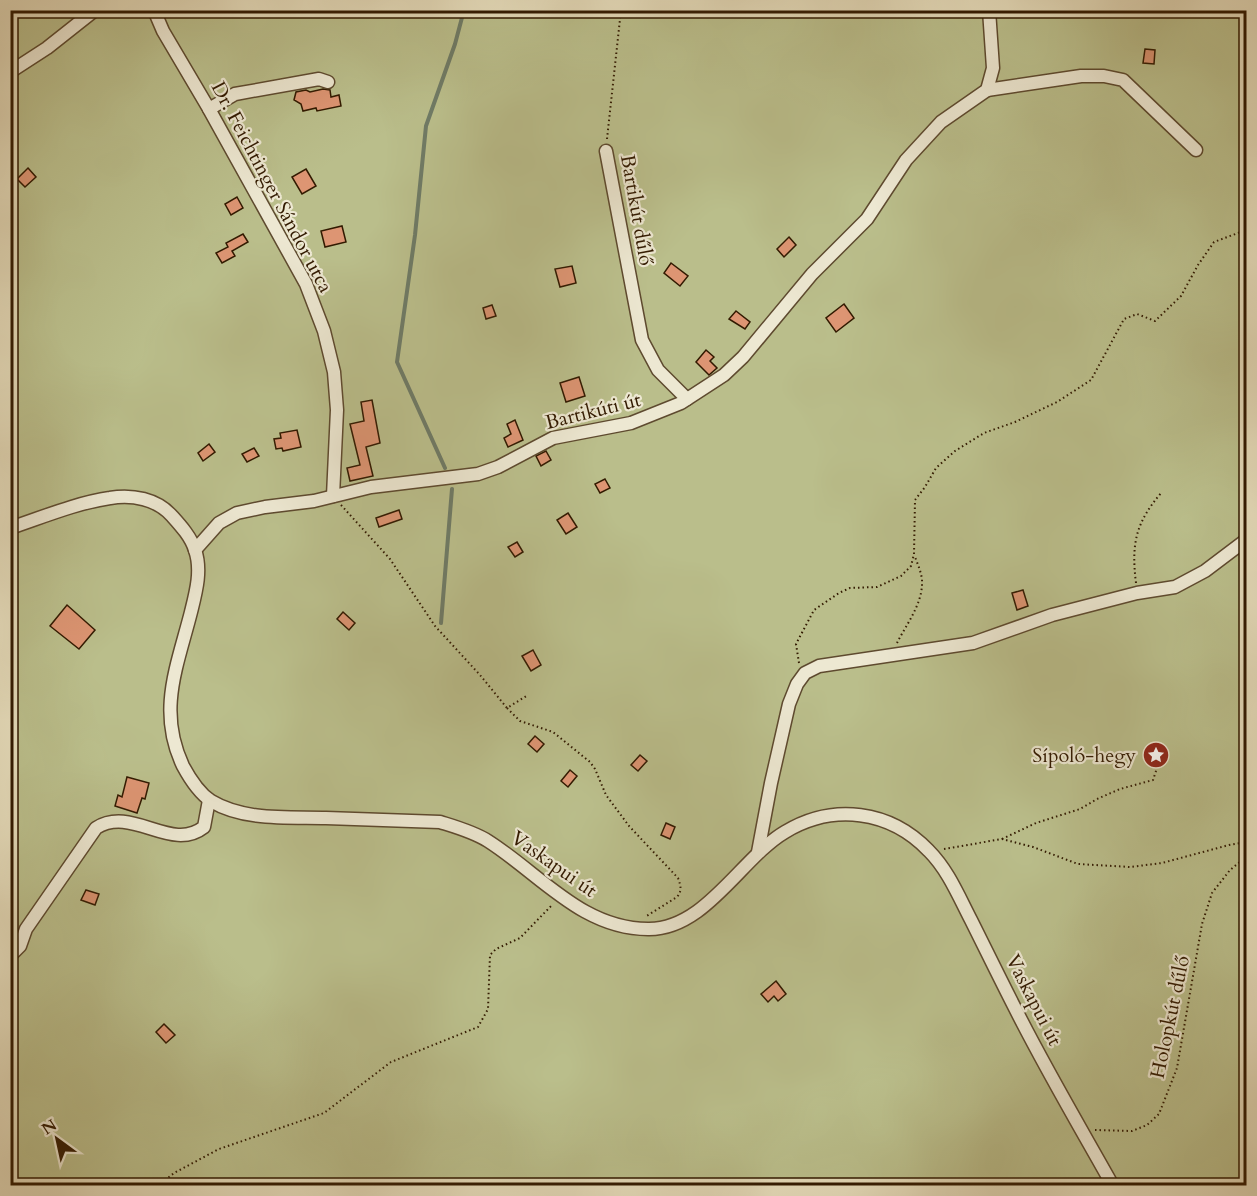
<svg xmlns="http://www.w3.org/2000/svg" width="1257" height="1196" font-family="Cardo,serif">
  <rect width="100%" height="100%" fill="#e4dbba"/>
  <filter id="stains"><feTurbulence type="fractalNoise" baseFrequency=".00333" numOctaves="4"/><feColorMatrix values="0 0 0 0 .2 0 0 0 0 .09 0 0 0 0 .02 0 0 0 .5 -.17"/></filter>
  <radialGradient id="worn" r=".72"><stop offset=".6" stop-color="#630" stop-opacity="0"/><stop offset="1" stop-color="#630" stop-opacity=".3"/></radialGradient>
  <polygon fill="#babe8b" stroke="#766c46" stroke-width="1.5" points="10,11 1246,11 1246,1185 11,1185"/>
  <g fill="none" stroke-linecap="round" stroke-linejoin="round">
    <g stroke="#6f7b66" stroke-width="4">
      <polyline points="445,468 397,362 415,235 426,126 455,44 464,10"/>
      <polyline points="441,623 452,489"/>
    </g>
  </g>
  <g fill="#dd9573" stroke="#321a01" stroke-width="1.5">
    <polygon points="1145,49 1155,50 1154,64 1143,63"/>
    <polygon points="323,89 330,90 331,97 339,95 341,106 317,111 316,108 303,111 301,104 294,100 296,92 306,90 310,92"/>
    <polygon points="28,168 36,177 25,187 17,179"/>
    <polygon points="306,169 316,186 302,194 292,177"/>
    <polygon points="237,197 243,208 231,215 225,204"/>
    <polygon points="342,226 346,242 325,247 321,231"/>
    <polygon points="243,234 248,242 232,251 235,256 222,263 216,253 228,247 226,243"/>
    <polygon points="789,237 796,245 784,257 777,249"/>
    <polygon points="671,263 688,276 680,286 664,273"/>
    <polygon points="572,266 576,283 560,287 555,269"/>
    <polygon points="844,304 854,318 836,332 826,318"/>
    <polygon points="492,305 496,316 486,319 483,308"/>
    <polygon points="736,311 750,322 745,329 729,319"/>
    <polygon points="706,350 714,357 710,361 717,368 709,375 696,362"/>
    <polygon points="579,377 585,396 566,402 560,383"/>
    <polygon points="372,400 380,443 366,447 373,476 350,481 347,468 360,465 350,424 364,421 361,402"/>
    <polygon points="515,420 523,440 508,447 504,438 511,434 507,424"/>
    <polygon points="297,430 301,447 283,451 282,448 276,449 274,439 281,438 280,433"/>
    <polygon points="209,444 215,452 203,461 198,453"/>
    <polygon points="254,448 259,456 247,462 242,454"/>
    <polygon points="546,451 551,460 541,466 536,456"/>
    <polygon points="605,479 610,488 600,493 595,484"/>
    <polygon points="399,510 402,519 379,527 376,518"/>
    <polygon points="568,513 577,527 566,534 557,520"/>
    <polygon points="517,542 523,552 515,557 508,547"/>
    <polygon points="1023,590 1028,606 1017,610 1012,593"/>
    <polygon points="67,605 95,630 79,649 50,626"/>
    <polygon points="343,612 355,623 349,630 337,619"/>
    <polygon points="533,650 541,665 531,671 522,656"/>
    <polygon points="535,736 544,744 537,752 528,744"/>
    <polygon points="640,755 647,761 638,771 631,765"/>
    <polygon points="570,770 577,776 568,787 561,781"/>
    <polygon points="127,777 149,783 145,799 142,798 137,813 115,806 118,795 122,797"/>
    <polygon points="666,823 675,827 670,839 661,835"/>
    <polygon points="86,890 99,894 95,905 81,900"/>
    <polygon points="776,981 786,994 778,1001 774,996 768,1002 761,994"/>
    <polygon points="164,1024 175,1035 166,1043 156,1032"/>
  </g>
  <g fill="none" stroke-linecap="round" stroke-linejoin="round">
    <defs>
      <g id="minor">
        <polyline points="154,10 163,31 209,109 306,284 324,331 334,372 337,410 333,496"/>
        <polyline points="10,72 47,48 95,10"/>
        <polyline points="987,90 1081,76 1104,76 1123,80 1196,150"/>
        <polyline points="209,109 235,94 319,79 328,82"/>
        <polyline points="606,151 642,340 658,370 687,399"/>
        <path d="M10,528C43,517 76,503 110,498C132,494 157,499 172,516C181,526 191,537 195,550C202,570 196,592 191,612C177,667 157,711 183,766C190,779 199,793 211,801C244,821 289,817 326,818C364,819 402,821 440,822C456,827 474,832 488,841C540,874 582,929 648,929C705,930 741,858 785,832C833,803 890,810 929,851C948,870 959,897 971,920C987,952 1002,983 1018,1014C1048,1073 1081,1129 1113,1186"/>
        <polyline points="195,550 219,523 237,513 265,507 314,501 371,487 478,474 498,467 553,438 631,423 681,403 724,375 743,357 812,274 867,219 906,160 941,122 987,90 993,68 989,10"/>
        <polyline points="758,852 771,783 789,704 797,684 805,673 819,666 973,643 1052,615 1137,593 1175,587 1205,571 1246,540"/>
        <path d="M10,956L20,946L26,929L96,828C132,805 171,853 204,827L209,800"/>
      </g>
    </defs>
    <use href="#minor" stroke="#5e4a2f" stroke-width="15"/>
    <g stroke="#321a01" stroke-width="2" stroke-dasharray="1.5 3" stroke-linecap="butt">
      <polyline points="607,139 621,10"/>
      <polyline points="341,505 390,559 435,626 480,675 507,708 528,695"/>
      <path d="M1136,583C1131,543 1136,522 1162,492"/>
      <path d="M897,643C906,625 921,606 922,585C923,576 918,565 915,557"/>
      <polyline points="799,663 796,644 814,610 839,593 850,588 877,587 901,576 911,566 914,554 915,500 925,487 936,468 955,451 984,433 1015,422 1057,402 1091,380 1124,319 1137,314 1155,321 1181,296 1198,265 1214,242 1246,230"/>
      <path d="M507,708L520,721L553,732L590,762L595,769L606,795L629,826L678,878C681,886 682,891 677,897L645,917"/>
      <polyline points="1002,839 1036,823 1080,809 1097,799 1120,789 1153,780 1157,768 1156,758 1151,757"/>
      <polyline points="944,849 1002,839 1033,847 1078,864 1130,867 1162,863 1229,845 1246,842"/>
      <polyline points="1095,1130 1132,1131 1147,1125 1159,1114 1177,1068 1202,924 1212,893 1230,870 1246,857"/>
      <polyline points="158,1186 174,1173 219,1149 324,1113 391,1062 478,1027 488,1009 490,955 496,949 520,938 552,905"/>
    </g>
    <use href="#minor" stroke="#ede8d2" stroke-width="12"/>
  </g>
  <defs>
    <symbol id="sight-disc" viewBox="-11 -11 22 22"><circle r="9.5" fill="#8f2418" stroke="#ede8d2"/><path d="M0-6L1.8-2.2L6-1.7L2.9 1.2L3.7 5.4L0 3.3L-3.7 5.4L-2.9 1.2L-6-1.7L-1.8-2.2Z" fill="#fff"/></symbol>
  </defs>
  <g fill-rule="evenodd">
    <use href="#sight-disc" x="1141" y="740" width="30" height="30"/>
  </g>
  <g text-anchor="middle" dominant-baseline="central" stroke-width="4.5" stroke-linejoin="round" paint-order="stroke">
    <g font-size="20" fill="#321a01" stroke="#ede8d2">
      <text transform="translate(272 187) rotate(62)">Dr. Feichtinger Sándor utca</text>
      <text transform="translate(637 210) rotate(80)">Bartikút dűlő</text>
      <text transform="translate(593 411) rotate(-14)">Bartikúti út</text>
      <text transform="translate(554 864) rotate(35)">Vaskapui út</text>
      <text transform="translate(1034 1000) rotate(63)">Vaskapui út</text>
      <text transform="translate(1170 1017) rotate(-78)">Holopkút dűlő</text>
    </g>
    <g font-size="20" fill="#321a01" stroke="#ede8d2" text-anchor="end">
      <text x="1136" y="755">Sípoló-hegy</text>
    </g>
  </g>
  <rect width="1257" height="1196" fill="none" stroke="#e4dbba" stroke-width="36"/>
  <rect x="12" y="12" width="1233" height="1172" fill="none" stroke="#321a01" stroke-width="3"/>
  <rect x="18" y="18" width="1221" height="1160" fill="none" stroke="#321a01" stroke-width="1.5"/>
  <g transform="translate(57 1139) rotate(327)" stroke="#ede8d2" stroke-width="4.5" paint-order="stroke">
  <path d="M0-4.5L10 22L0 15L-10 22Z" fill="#321a01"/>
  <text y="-9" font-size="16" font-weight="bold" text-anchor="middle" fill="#321a01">N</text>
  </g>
  <rect width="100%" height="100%" filter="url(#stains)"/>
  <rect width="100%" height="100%" fill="url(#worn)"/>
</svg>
